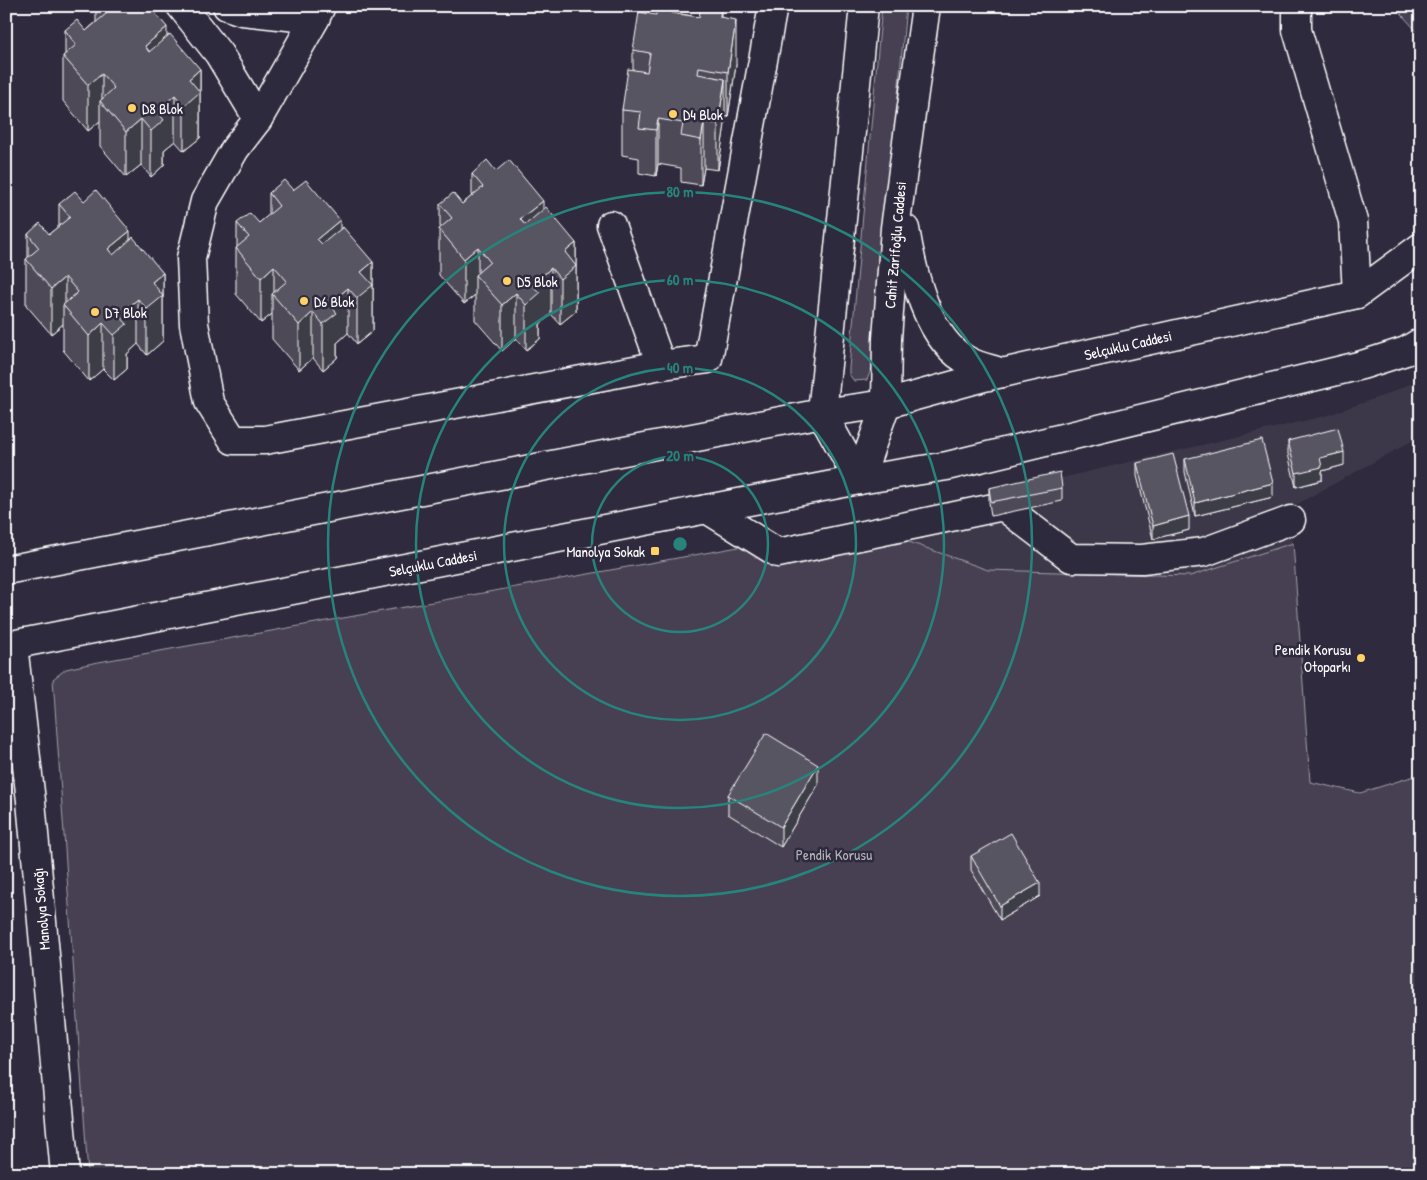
<svg xmlns="http://www.w3.org/2000/svg" width="1427" height="1180" font-family="'Patrick Hand',sans-serif">
  <rect width="100%" height="100%" fill="#2f2a3d"/>
  <filter id="ink" filterUnits="userSpaceOnUse"><feTurbulence type="fractalNoise" baseFrequency=".02" numOctaves="2"/><feDisplacementMap in="SourceGraphic" scale="10" xChannelSelector="R" yChannelSelector="G"/><feConvolveMatrix kernelMatrix="1 2 1 2 8 2 1 2 1" color-interpolation-filters="sRGB"/></filter>
  <g filter="url(#ink)">
    <polygon fill="#3c3749" points="1421,379 1421,436 1279,514 1293,543 1190,576 988,570 861,525 1325,416 1385,395"/>
    <g fill="#464152" stroke="#a2a0a8">
      <polygon points="882,6 906,6 874,362 867,380 854,381 849,374 849,368"/>
      <polygon points="1394,6 1421,6 1421,36"/>
      <polygon points="861,525 988,570 1190,576 1293,543 1310,782 1360,793 1421,774 1421,1174 88,1174 53,679 66,669 93,663"/>
    </g>
    <g fill="none" stroke-linecap="round" stroke-linejoin="round">
      <defs>
        <g id="minor">
          <polyline points="181,6 219,54 258,119 235,149 205,201 191,258 194,324 209,402 233,440 265,440 661,365 708,359 773,6"/>
          <polyline points="227,6 242,11 315,19 321,6"/>
          <polyline points="1297,6 1297,30 1353,221 1357,294"/>
          <polyline points="258,119 315,19"/>
          <polyline points="611,225 661,365"/>
          <polyline points="707,509 778,553 1003,506 1071,558 1142,559 1204,552 1291,520"/>
          <polyline points="13,645 31,801 65,1174"/>
        </g>
        <g id="major">
          <path d="M905,229C912,271 927,342 970,362C980,367 992,369 1003,373"/>
          <polyline points="822,413 864,6"/>
          <polyline points="822,413 859,480"/>
          <polyline points="859,480 886,404 887,339 895,228 926,6"/>
          <polyline points="6,570 822,413 886,404 984,377 1357,294 1421,247"/>
          <polyline points="6,646 707,509 859,480 947,466 1362,365 1406,351 1421,342"/>
        </g>
      </defs>
      <use href="#minor" stroke="#fff" stroke-width="31"/>
      <use href="#major" stroke="#fff" stroke-width="31"/>
      <use href="#minor" stroke="#2f2a3d" stroke-width="28"/>
      <use href="#major" stroke="#2f2a3d" stroke-width="28"/>
    </g>
    <g fill="#4d4956" stroke="#fff">
      <polygon points="96,6 149,6 167,36 200,69 200,138 184,151 175,141 164,150 164,165 151,177 141,165 126,177 100,146 100,121 88,131 63,101 63,56 65,54 65,30 86,31 96,22"/>
      <polygon points="675,6 675,13 699,17 721,17 736,65 728,117 725,117 725,124 718,170 704,168 701,185 681,182 681,168 658,164 656,176 639,173 639,158 622,155 622,110 633,70 633,50 656,15"/>
      <polygon points="496,171 543,210 576,243 576,311 560,324 551,314 540,324 540,339 526,350 516,338 502,351 475,320 475,295 464,304 439,275 439,229 440,228 440,204 462,204 472,196 472,174"/>
      <polygon points="293,190 340,229 373,262 373,331 357,344 348,333 337,343 337,358 323,370 313,358 299,370 272,339 272,314 261,323 236,294 236,248 237,247 237,223 259,223 269,215 269,193"/>
      <polygon points="84,201 130,241 163,273 163,341 147,355 138,344 127,354 127,369 114,380 103,369 89,381 63,350 63,324 51,334 26,305 26,259 28,258 28,234 49,234 59,226 59,204"/>
      <polygon points="1288,441 1344,465 1322,471 1322,480 1296,487 1288,454"/>
      <polygon points="1185,459 1273,497 1195,516 1185,472"/>
      <polygon points="1137,463 1189,530 1153,539 1137,476"/>
      <polygon points="989,488 1062,488 1062,501 991,516 989,502"/>
      <polygon points="818,785 781,847 728,814 728,795"/>
      <polygon points="971,856 1040,896 1000,920 971,870"/>
    </g>
    <g fill="#3e3c46" stroke="#fff">
      <polygon points="673,6 675,6 675,45 672,13"/>
      <polygon points="721,6 721,49 720,17"/>
      <polygon points="736,20 736,65 728,117 728,72"/>
      <polygon points="167,27 167,73 145,46"/>
      <polygon points="200,69 200,138 184,151 184,106 189,79"/>
      <polygon points="102,74 102,103 100,101 100,121 88,131 88,85"/>
      <polygon points="725,79 725,124 718,170 718,124"/>
      <polygon points="175,95 175,141 164,150 164,165 151,177 151,131 157,111"/>
      <polygon points="141,119 141,165 126,177 126,132"/>
      <polygon points="658,119 658,164 656,176 656,130"/>
      <polygon points="704,122 704,168 701,185 701,140"/>
      <polygon points="543,201 543,246 520,219"/>
      <polygon points="340,220 340,265 317,239"/>
      <polygon points="130,231 130,276 108,249"/>
      <polygon points="576,243 576,311 560,324 560,279 565,252"/>
      <polygon points="478,247 478,277 475,275 475,295 464,304 464,259"/>
      <polygon points="373,262 373,331 357,344 357,298 361,272"/>
      <polygon points="274,266 274,296 272,294 272,314 261,323 261,278"/>
      <polygon points="551,268 551,314 540,324 540,339 526,350 526,305 532,285"/>
      <polygon points="163,273 163,341 147,355 147,309 152,282"/>
      <polygon points="65,277 65,307 63,305 63,324 51,334 51,289"/>
      <polygon points="348,288 348,333 337,343 337,358 323,370 323,324 329,304"/>
      <polygon points="516,293 516,338 502,351 502,305"/>
      <polygon points="138,299 138,344 127,354 127,369 114,380 114,335 119,315"/>
      <polygon points="313,312 313,358 299,370 299,325"/>
      <polygon points="103,323 103,369 89,381 89,336"/>
      <polygon points="1344,452 1344,465 1322,471 1322,480 1296,487 1296,473 1320,458"/>
      <polygon points="1273,483 1273,497 1195,516 1195,503"/>
      <polygon points="1189,516 1189,530 1153,539 1153,526"/>
      <polygon points="818,765 818,785 781,847 781,827"/>
      <polygon points="1040,883 1040,896 1000,920 1000,906"/>
    </g>
    <g fill="#595564" stroke="#fff">
      <polygon points="101,6 149,6 167,27 145,46 149,52 170,34 200,69 189,79 200,92 184,106 175,95 157,111 164,120 151,131 141,119 126,132 100,101 114,88 102,74 88,85 63,56 76,45 65,30 77,20 86,31 107,13"/>
      <polygon points="657,6 673,6 672,13 699,17 701,6 721,6 720,17 736,20 728,72 699,67 698,74 725,79 718,124 704,122 701,140 681,136 683,123 658,119 656,130 639,128 641,112 622,110 628,69 647,72 650,53 633,50 639,12 656,15"/>
      <polygon points="487,160 496,171 509,160 543,201 520,219 525,225 546,207 576,243 565,252 576,266 560,279 551,268 532,285 540,293 526,305 516,293 502,305 475,275 490,262 478,247 464,259 439,229 452,218 440,204 453,193 462,204 483,187 472,174"/>
      <polygon points="284,180 293,190 306,180 340,220 317,239 322,244 343,227 373,262 361,272 373,285 357,298 348,288 329,304 337,313 323,324 313,312 299,325 272,294 287,281 274,266 261,278 236,248 249,237 237,223 250,213 259,223 279,206 269,193"/>
      <polygon points="96,190 130,231 108,249 113,255 133,237 163,273 152,282 163,296 147,309 138,299 119,315 127,324 114,335 103,323 89,336 63,305 78,292 65,277 51,289 26,259 39,248 28,234 40,223 49,234 70,217 59,204 75,191 84,201"/>
      <polygon points="1338,428 1344,452 1320,458 1322,467 1296,473 1288,441"/>
      <polygon points="1262,440 1273,483 1195,503 1185,459"/>
      <polygon points="1173,454 1189,516 1153,526 1137,463"/>
      <polygon points="1060,472 1062,488 991,502 989,488"/>
      <polygon points="766,733 818,765 781,827 728,795"/>
      <polygon points="1011,833 1040,883 1000,906 971,856"/>
    </g>
  </g>
  <g fill="none" stroke="#27847c" stroke-width="2.5">
    <circle cx="680" cy="544" r="88"/>
    <circle cx="680" cy="544" r="176"/>
    <circle cx="680" cy="544" r="264"/>
    <circle cx="680" cy="544" r="352"/>
  </g>
  <g fill="#ffd166" stroke="#2f2a3d" stroke-width="2">
    <circle cx="132" cy="108" r="5"/>
    <circle cx="673" cy="114" r="5"/>
    <circle cx="507" cy="281" r="5"/>
    <circle cx="304" cy="301" r="5"/>
    <circle cx="95" cy="312" r="5"/>
    <rect x="650" y="546" width="10" height="10" rx="2.5"/>
    <circle cx="1361" cy="658" r="5"/>
  </g>
  <g text-anchor="middle" dominant-baseline="central" stroke-width="5" stroke-linejoin="round" paint-order="stroke">
    <g font-size="15" fill="#fff" stroke="#2f2a3d" text-anchor="start">
      <text x="142" y="108">D8 Blok</text>
      <text x="683" y="114">D4 Blok</text>
      <text x="517" y="281">D5 Blok</text>
      <text x="314" y="301">D6 Blok</text>
      <text x="105" y="312">D7 Blok</text>
      <text x="645" y="551" text-anchor="end">Manolya Sokak</text>
      <text x="1351" y="649" text-anchor="end">Pendik Korusu<tspan x="1351" dy="17">Otoparkı</tspan></text>
    </g>
    <g font-size="15" fill="#fff" stroke="#2f2a3d">
      <text transform="translate(895 245) rotate(-85)">Cahit Zarifoğlu Caddesi</text>
      <text transform="translate(1128 345) rotate(-13)">Selçuklu Caddesi</text>
      <text transform="translate(433 563) rotate(-11)">Selçuklu Caddesi</text>
      <text transform="translate(41 909) rotate(-95)">Manolya Sokağı</text>
    </g>
    <g font-size="15" fill="#b5b3ba" stroke="#2f2a3d">
      <text x="834" y="854">Pendik Korusu</text>
    </g>
  </g>
  <circle cx="680" cy="544" r="8" fill="#27847c" stroke="#2f2a3d" stroke-width="2.5"/>
  <g font-size="15" text-anchor="middle" font-weight="bold" fill="#27847c" stroke="#2f2a3d" stroke-width="5" stroke-linejoin="round" paint-order="stroke">
    <text x="680" y="197">80 m</text>
    <text x="680" y="285">60 m</text>
    <text x="680" y="373">40 m</text>
    <text x="680" y="461">20 m</text>
  </g>
  <rect width="1427" height="1180" fill="none" stroke="#2f2a3d" stroke-width="25"/>
  <rect x="12" y="12" width="1402" height="1155" fill="none" stroke="#fff" stroke-width="2" filter="url(#ink)"/>
</svg>
